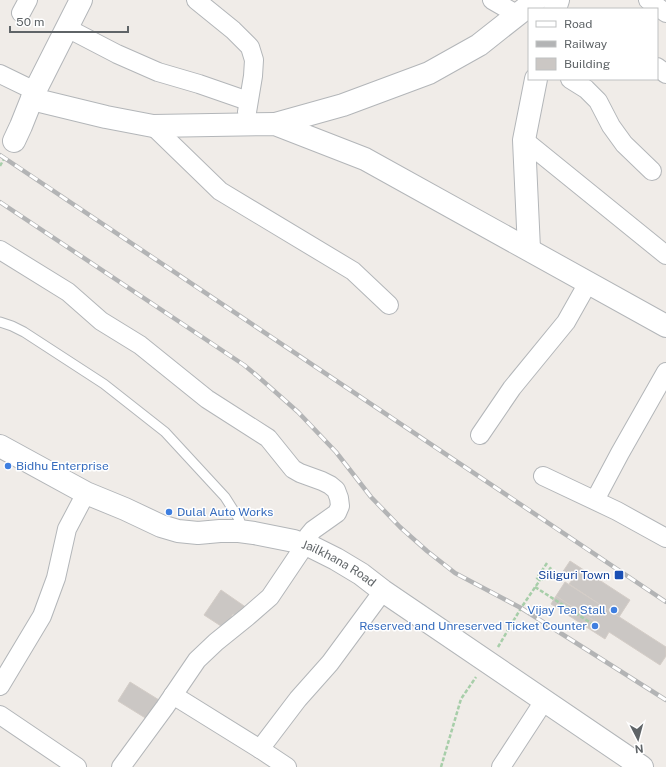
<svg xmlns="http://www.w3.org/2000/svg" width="666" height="767" font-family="'Public Sans',sans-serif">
  <rect width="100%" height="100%" fill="#f0ece8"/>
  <g fill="#cbc7c4" stroke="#d4cdc7">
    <polygon points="570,561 630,600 619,617 569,584 572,580 562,573"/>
    <polygon points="565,582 666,647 666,656 660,665 609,632 605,639 591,630 596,622 556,596"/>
    <polygon points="221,590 247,608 240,618 233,614 224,628 204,615"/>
    <polygon points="556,596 596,622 591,630 551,604"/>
    <polygon points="130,682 159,700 147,719 118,701"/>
  </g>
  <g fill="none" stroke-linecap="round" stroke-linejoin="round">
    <defs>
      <polyline id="service" points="0,322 12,326 24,332 104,384 165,432 225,497 239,519 243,531"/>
      <g id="minor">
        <polyline points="196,0 233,30 250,47 254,60 253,76 247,112"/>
        <polyline points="492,0 518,15"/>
        <polyline points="648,0 666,13"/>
        <polyline points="21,13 28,0"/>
        <polyline points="67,28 117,54 158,72 199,84 248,101"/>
        <polyline points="657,67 666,74"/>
        <polyline points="0,74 35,91"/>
        <polyline points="570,79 586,89 598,101 611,126 624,144 652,171"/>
        <polyline points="153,126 220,191 353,271 389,305"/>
        <polyline points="524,140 666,255"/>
        <polyline points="0,250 68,292 101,321 140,345 207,399 268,438 293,469 300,473 322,481 330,485 336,490 339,498 340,506 337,513 313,530 308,536 305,545 270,597 247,617 216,642 197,660 165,707 121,767"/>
        <polyline points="480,435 512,388 566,322 588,283"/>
        <polyline points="543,476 617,511 666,538"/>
        <polyline points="595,500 620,453 666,372"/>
        <polyline points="0,686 42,616 56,578 67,529 86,493"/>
        <polyline points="173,695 260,749 287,767"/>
        <polyline points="0,715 77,767"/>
        <polyline points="260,749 298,699 330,663 383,591"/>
        <polyline points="501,767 544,701"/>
      </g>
      <g id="tertiary">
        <polyline points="555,9 558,0"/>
        <polyline points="32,99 106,117 153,126 275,124 365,159 666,326"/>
        <polyline points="275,124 343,105 429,73 479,45 536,0"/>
        <polyline points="14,141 21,126 35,91 81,0"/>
        <polyline points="529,249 524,140 536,79"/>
        <path id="s1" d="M0,446L86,493L125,509L161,526L178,531L198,533L220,531H239L254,533L294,541L305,545L312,547L336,559L361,574L383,591L642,767"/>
      </g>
    </defs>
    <use href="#service" stroke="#b3b6b9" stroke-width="11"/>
    <use href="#minor" stroke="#b3b6b9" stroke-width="20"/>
    <use href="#tertiary" stroke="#b3b6b9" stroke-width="24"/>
    <g stroke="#a7cea9" stroke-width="2.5" stroke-dasharray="4 2" stroke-linecap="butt">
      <polyline points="0,166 5,157"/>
      <polyline points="547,563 537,578 541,581 552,566"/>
      <polyline points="535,587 594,625"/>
      <polyline points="498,647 521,608 540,580"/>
      <polyline points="441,767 461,699 476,677"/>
    </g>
    <use href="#service" stroke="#fff" stroke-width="9"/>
    <use href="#minor" stroke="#fff" stroke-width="18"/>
    <use href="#tertiary" stroke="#fff" stroke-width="22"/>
    <defs>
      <g id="rail">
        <polyline points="0,155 666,602"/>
        <polyline points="0,202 244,365 255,374 298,412 336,452 371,497 400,527 427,551 455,573 521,608 666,700"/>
      </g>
    </defs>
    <use href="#rail" stroke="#b3b4b5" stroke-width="4.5"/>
    <use href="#rail" stroke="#fff" stroke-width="3" stroke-dasharray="9" stroke-linecap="butt"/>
  </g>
  <g fill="#3f7fe0" stroke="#fff" stroke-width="1.5">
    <circle cx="8" cy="466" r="4"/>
    <circle cx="169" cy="512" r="4"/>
    <circle cx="614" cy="610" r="4"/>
    <circle cx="595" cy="626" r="4"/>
  </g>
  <rect fill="#1a4fb4" stroke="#fff" stroke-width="1.5" x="614" y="570" width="10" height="10" rx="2"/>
  <g text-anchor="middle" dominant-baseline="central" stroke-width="3" stroke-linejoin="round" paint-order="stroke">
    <g font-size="12" fill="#366cbe" stroke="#fff" text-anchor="start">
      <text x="16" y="466">Bidhu Enterprise</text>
      <text x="177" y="512">Dulal Auto Works</text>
      <text x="606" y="610" text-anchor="end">Vijay Tea Stall</text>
      <text x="587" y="626" text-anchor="end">Reserved and Unreserved Ticket Counter</text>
    </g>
    <g font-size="12" fill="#5f6467" stroke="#fff">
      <text stroke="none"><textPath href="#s1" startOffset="365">Jailkhana Road</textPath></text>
    </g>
    <g font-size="12" fill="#164399" stroke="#fff" text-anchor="end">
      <text x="610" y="575">Siliguri Town</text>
    </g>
  </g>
  <rect x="528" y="8" width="130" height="72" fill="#ffffff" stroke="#bfc1c2"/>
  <rect x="536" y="21" width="20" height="6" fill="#ffffff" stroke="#bfc1c2"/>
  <text x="564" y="28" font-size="12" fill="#5f6467">Road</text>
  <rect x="536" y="41" width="20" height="6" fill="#b3b4b5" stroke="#bfc1c2"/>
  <text x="564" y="48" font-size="12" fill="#5f6467">Railway</text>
  <rect x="536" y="58" width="20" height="12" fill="#cbc7c4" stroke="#bfc1c2"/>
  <text x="564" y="68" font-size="12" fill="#5f6467">Building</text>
  <g transform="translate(638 739) rotate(174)" stroke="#ffffff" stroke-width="3" paint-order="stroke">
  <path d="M0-3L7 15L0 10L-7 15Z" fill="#5f6467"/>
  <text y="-6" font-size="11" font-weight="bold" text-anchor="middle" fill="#5f6467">N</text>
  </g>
  <path d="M10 26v6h118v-6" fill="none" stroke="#5f6467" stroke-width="2"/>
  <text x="16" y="26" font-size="12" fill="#5f6467" stroke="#ffffff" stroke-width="3" paint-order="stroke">50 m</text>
</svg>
